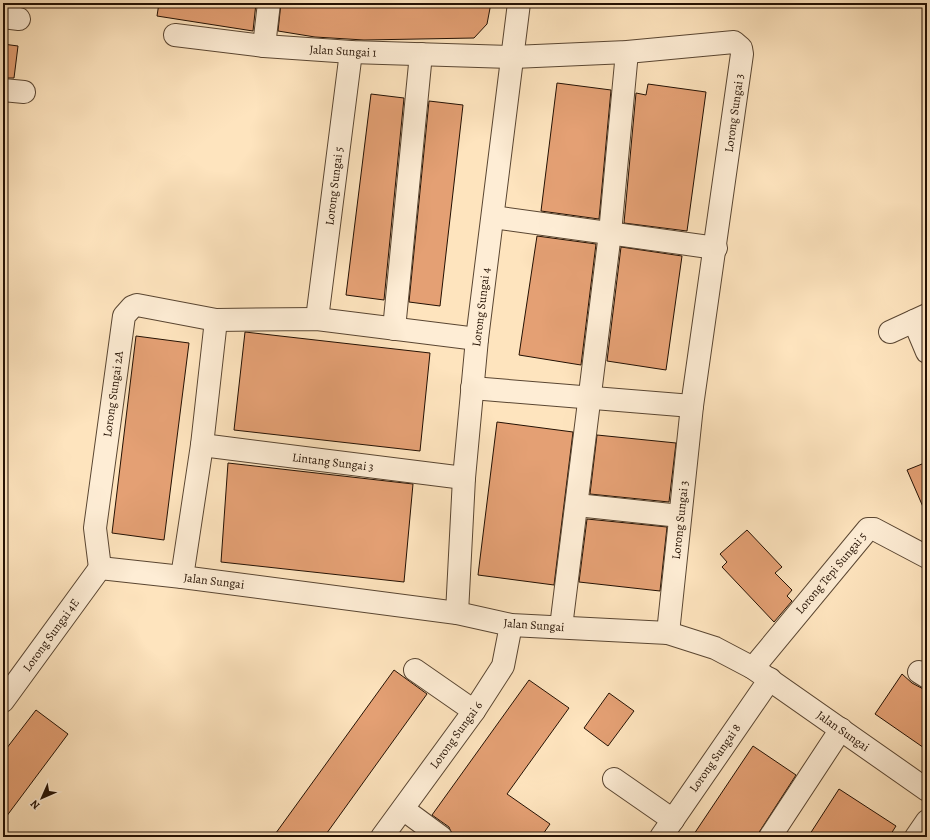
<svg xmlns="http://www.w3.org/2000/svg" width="930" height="840" font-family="Alegreya,serif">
  <rect width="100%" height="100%" fill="#fee4be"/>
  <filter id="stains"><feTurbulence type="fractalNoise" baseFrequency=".005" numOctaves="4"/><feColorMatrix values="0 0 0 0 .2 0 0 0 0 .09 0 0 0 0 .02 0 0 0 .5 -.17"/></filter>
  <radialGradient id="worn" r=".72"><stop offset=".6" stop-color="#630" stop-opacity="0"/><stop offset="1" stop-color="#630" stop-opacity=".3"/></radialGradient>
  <g fill="#e4a074" stroke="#241103">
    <polygon points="159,3 256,3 253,31 157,16"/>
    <polygon points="281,3 491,3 487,24 474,38 364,40 315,37 278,31"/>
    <polygon points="3,44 18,46 14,78 3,78"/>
    <polygon points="557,83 611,90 599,219 541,211"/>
    <polygon points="648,84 706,92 687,231 624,223 636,93 646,95"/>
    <polygon points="371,94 404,98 384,300 346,295"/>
    <polygon points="429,101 463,105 440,306 409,302"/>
    <polygon points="537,236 596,244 581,365 519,355"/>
    <polygon points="621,247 682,256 666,370 607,361"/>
    <polygon points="245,332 430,353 420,451 234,430"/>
    <polygon points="136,336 189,343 164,540 112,533"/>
    <polygon points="497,422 573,432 554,585 478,575"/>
    <polygon points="597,435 676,443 669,502 590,494"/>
    <polygon points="927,462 927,516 907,470"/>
    <polygon points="228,463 413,484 404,582 221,562"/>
    <polygon points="587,519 667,527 660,591 579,582"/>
    <polygon points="747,530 782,567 775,573 792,590 787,596 792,601 774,622 722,567 727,562 720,554"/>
    <polygon points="394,670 427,694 324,837 273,837"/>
    <polygon points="902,674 912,683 927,691 927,750 875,714"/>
    <polygon points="529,680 569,708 507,794 550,824 541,837 453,837 449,827 432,815"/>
    <polygon points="609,693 634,711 608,746 584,728"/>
    <polygon points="36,710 68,734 3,821 3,753"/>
    <polygon points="753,746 796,775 756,837 692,837"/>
    <polygon points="839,789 896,826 889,837 808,837"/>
  </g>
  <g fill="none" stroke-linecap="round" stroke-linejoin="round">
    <defs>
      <g id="minor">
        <polyline points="3,17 19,19"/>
        <polyline points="175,35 264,46 351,52 513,57 627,52 734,42 741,48 742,54 692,406 668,633"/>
        <polyline points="264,46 269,3"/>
        <polyline points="3,90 24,92"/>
        <polyline points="493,217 716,248"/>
        <polyline points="317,319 351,52"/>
        <polyline points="914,321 927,352"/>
        <polyline points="394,329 421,54"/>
        <polyline points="890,332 927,315"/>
        <polyline points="472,388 692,406"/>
        <polyline points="202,445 464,478"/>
        <polyline points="577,505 680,516"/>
        <polyline points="100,568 182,577 457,613 511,625 668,633 715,648 753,668 927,790"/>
        <polyline points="100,568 95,528 124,316 132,307 137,305 216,320 317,319 477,339"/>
        <polyline points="182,577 202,445 216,320"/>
        <polyline points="457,613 464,478 477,339 519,3"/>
        <polyline points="561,627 610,233 627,52"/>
        <polyline points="753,668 868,529 874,529 927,557"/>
        <polyline points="415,670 474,711"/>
        <polyline points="919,672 927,677"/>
        <polyline points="3,701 100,568"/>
        <polyline points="614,779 673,820"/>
        <polyline points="403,809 441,837"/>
        <polyline points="382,837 474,711 503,666 511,625"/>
        <polyline points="661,837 770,679"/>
        <polyline points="770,837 841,729"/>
        <polyline points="916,837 927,821"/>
      </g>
    </defs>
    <use href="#minor" stroke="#5a4632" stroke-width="24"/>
    <use href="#minor" stroke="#feedd5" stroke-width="22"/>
  </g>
  <g text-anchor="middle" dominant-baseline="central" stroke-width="3" stroke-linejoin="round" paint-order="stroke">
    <g font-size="12" fill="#241103" stroke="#feedd5">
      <text transform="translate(343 51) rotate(3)">Jalan Sungai 1</text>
      <text transform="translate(734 113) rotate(-82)">Lorong Sungai 3</text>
      <text transform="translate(334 186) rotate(-83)">Lorong Sungai 5</text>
      <text transform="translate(481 307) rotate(-83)">Lorong Sungai 4</text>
      <text transform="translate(113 394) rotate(-82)">Lorong Sungai 2A</text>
      <text transform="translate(333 462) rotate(7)">Lintang Sungai 3</text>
      <text transform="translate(680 520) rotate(-84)">Lorong Sungai 3</text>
      <text transform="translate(831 573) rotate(-50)">Lorong Tepi Sungai 5</text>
      <text transform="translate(214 581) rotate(7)">Jalan Sungai</text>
      <text transform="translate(534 625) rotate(4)">Jalan Sungai</text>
      <text transform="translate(51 635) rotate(-54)">Lorong Sungai 4E</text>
      <text transform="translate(843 731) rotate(35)">Jalan Sungai</text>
      <text transform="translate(456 735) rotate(-54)">Lorong Sungai 6</text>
      <text transform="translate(715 758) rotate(-55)">Lorong Sungai 8</text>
    </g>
  </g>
  <rect width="930" height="840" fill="none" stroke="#fee4be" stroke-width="16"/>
  <rect x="4" y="4" width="922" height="832" fill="none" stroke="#241103" stroke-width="2"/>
  <rect x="8" y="8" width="914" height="824" fill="none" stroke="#241103"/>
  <g transform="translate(42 798) rotate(225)" stroke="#feedd5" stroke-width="3" paint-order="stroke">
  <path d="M0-3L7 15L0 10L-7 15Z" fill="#241103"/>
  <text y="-6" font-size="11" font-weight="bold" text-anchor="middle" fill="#241103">N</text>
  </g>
  <rect width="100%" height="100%" filter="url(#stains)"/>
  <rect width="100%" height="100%" fill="url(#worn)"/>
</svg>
